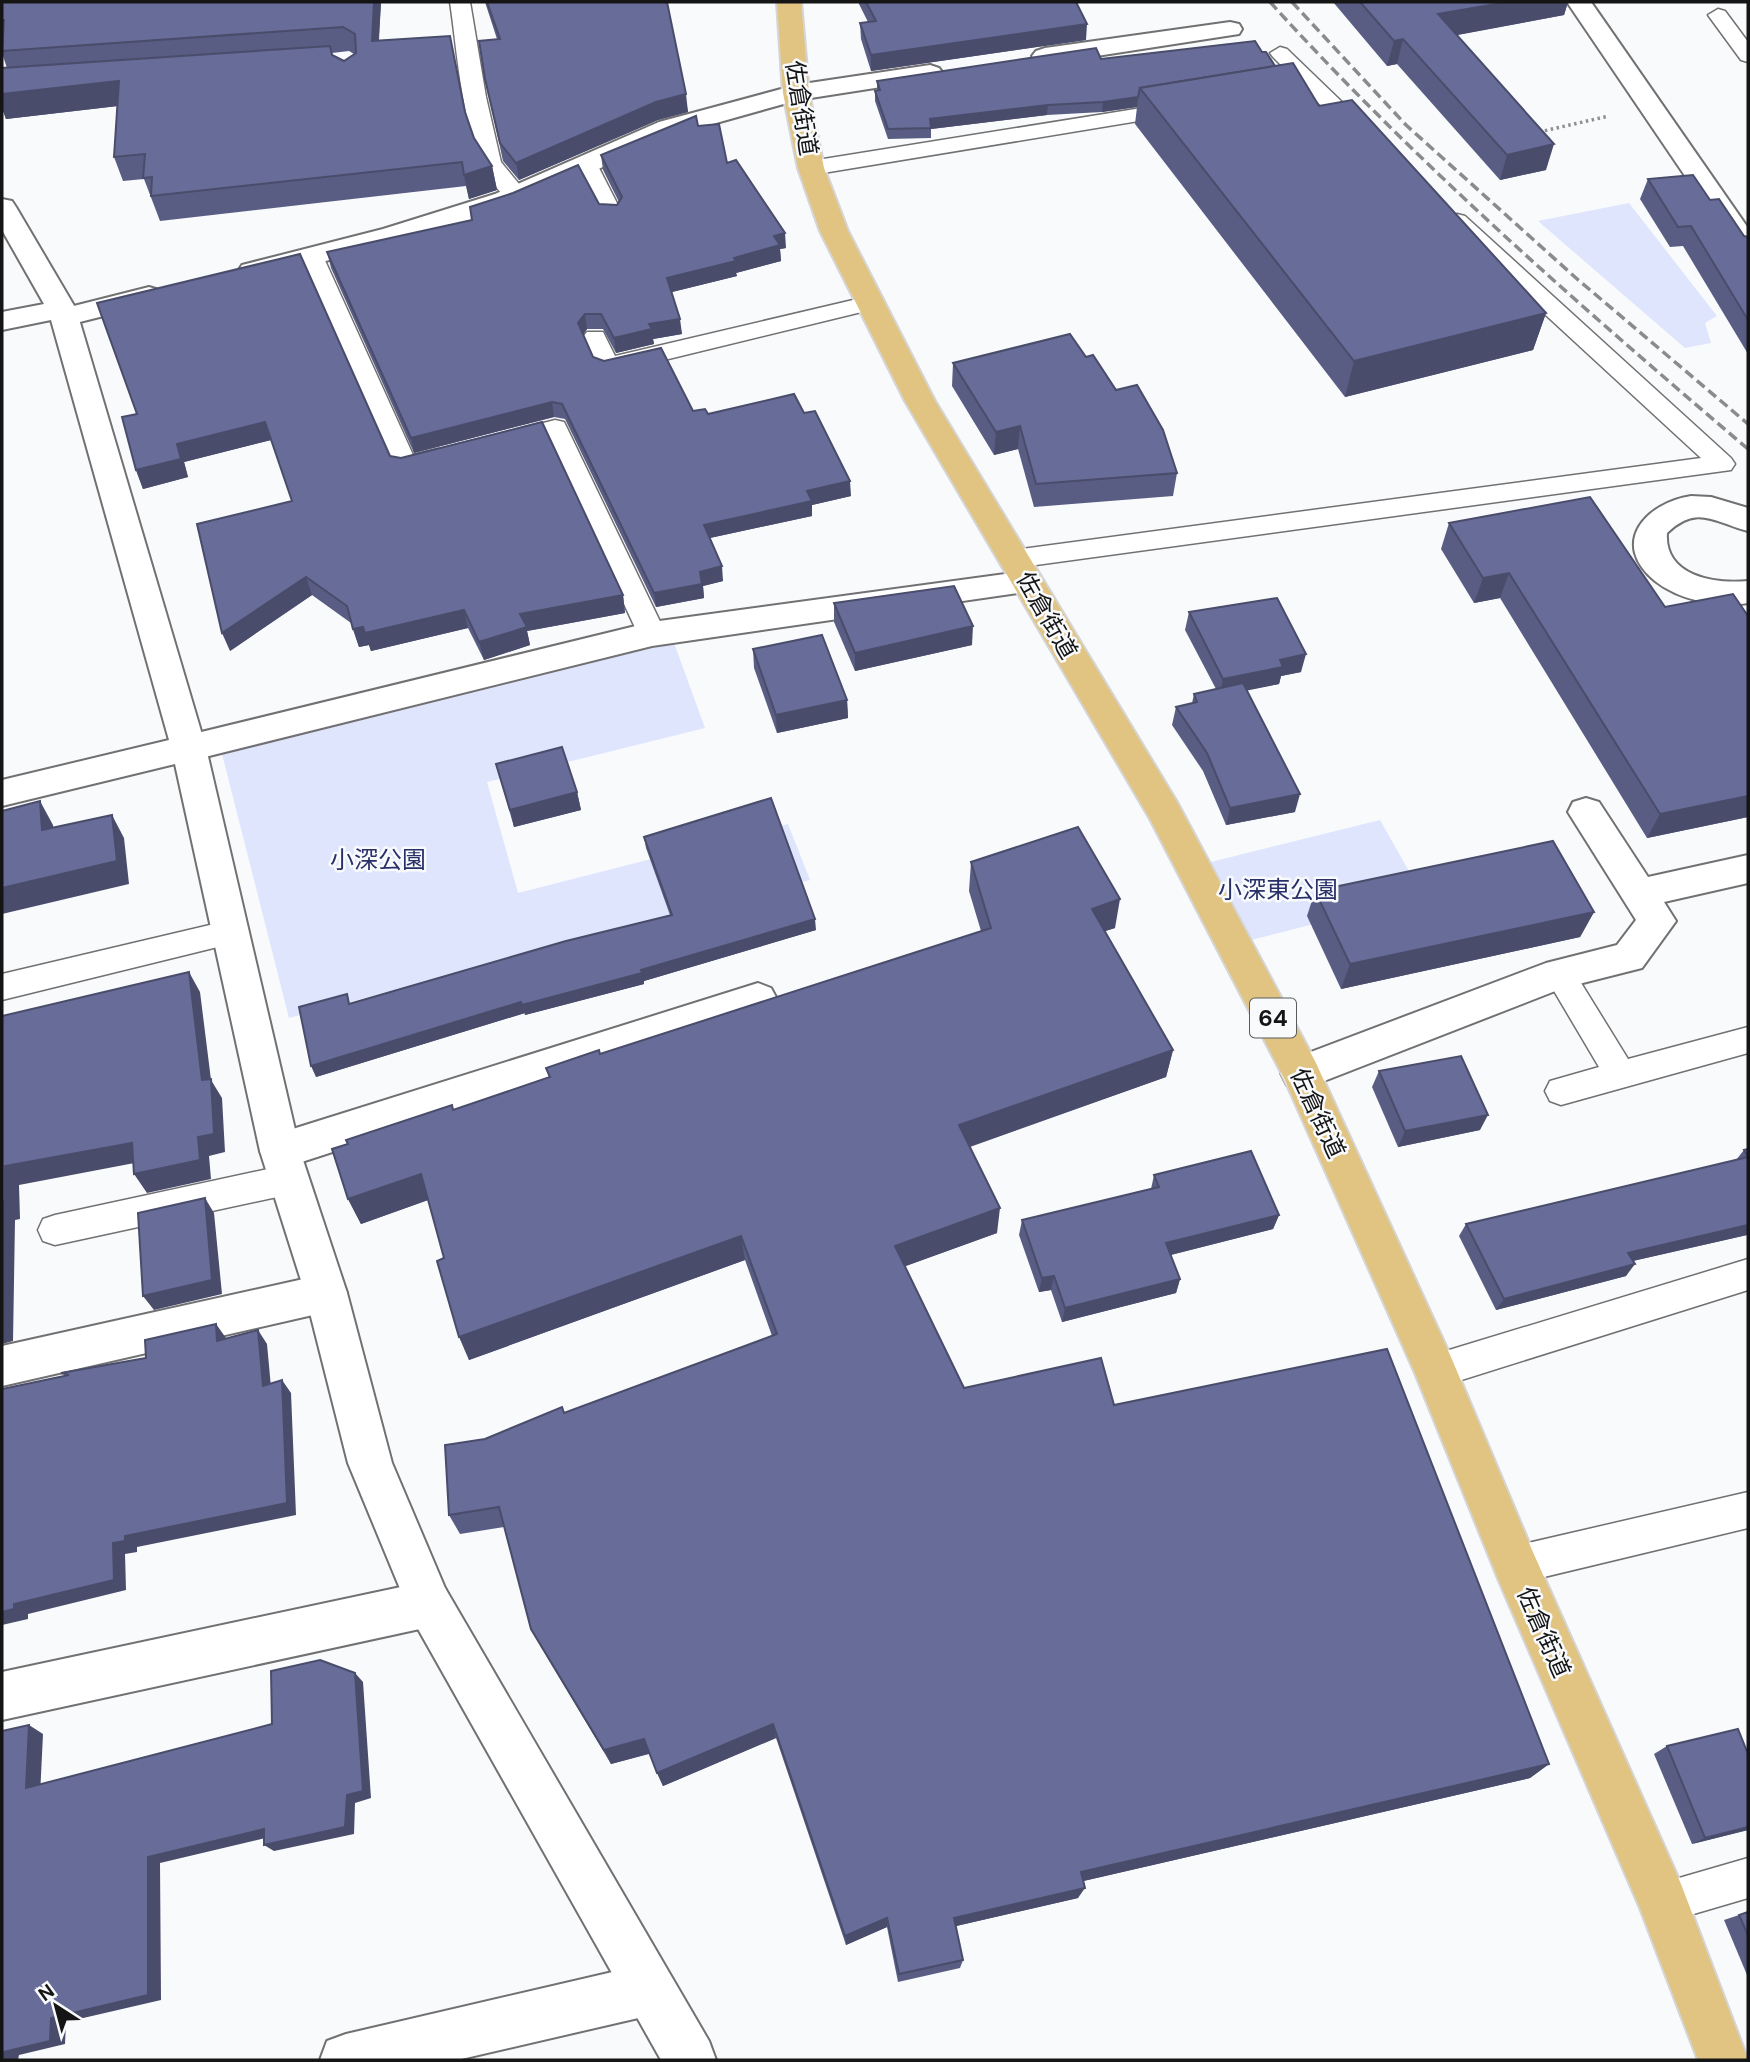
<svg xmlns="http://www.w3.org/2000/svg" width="1750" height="2062" font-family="'DM Sans','Noto Sans JP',sans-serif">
  <rect width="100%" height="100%" fill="#f9fafc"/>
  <g fill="#dee5fd">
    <polygon points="1629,203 1717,316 1705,323 1711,343 1685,348 1538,221"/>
    <polygon points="674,643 705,728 487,782 518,893 788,824 810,880 289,1018 221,750"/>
    <polygon points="1380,820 1423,896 1251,940 1211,862"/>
  </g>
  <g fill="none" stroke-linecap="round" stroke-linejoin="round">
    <defs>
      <g id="service">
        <path d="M450,2H470L486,97L501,162L528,195L525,200H509C462,162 459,59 450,2Z"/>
        <polygon points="1718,9 1725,11 1748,42 1748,62 1741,60 1708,15"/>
        <polygon points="1280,47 1287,49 1370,129 1373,134 1370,139 1354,139 1273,57 1270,53"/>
        <polygon points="1179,102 1190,108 1187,113 811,175 800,168 811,161"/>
        <polygon points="586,157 597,164 622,213 619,218 603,218 600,213 575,164"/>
        <polygon points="1457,214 1465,216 1731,458 1735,464 1731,470 1014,568 1005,565 1001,559 1005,553 1014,550 1701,458 1449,226 1446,221"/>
        <polygon points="312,249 320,251 323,256 413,455 438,449 447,451 451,457 447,463 405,474 396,472 301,256 304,251"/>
        <polygon points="870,296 878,298 882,303 878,308 607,374 598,371 583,337 587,332 603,332 615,356"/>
        <polygon points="555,420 564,422 567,428 666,634 662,641 652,644 642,641 638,634 547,438 506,449 497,447 494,441 497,435"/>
        <polygon points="231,920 242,923 246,932 242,941 2,1000 2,974"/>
        <polygon points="1559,961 1570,965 1628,1059 1748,1027 1748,1053 1561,1105 1550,1101 1545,1091 1550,1081 1599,1067 1544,974 1548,965"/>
        <polygon points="291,1164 303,1169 308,1179 303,1189 291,1194 55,1245 43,1241 38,1230 43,1219 55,1215"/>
        <polygon points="1748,1259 1748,1290 1436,1388 1424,1383 1418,1371 1424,1359 1436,1354"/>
        <polygon points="1748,1492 1748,1528 1515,1584 1502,1578 1496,1565 1502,1552 1515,1546"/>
        <polygon points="1748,1858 1748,1898 1663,1923 1648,1917 1642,1902 1648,1887"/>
      </g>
      <g id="minor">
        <polygon points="1567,2 1591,2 1748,228 1748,256 1738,254"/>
        <polygon points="1230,22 1239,24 1242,29 1239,34 1045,64 1036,61 1032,56 1036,51 1045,48"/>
        <polygon points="930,65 939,68 943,73 939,78 798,100 677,134 515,206 403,241 252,280 242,277 238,271 242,265 383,229 495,194 659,122 796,85"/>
        <polygon points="149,287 159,290 163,296 159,302 64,326 54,323 50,317 54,311"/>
        <path d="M1691,496L1711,497L1748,508V531C1714,522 1697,504 1667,533C1664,576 1714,584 1748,581V603C1718,608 1679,600 1655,581C1609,543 1646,503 1691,496Z"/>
        <polygon points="1027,571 1038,574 1043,582 1038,590 652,646 189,761 177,757 172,748 177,739 189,735 652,622"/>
        <polygon points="1586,798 1599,802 1648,877 1748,855 1748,883 1664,902 1676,921 1642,968 1563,988 1301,1090 1287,1085 1281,1073 1287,1061 1546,963 1617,945 1636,920 1568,812 1573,802"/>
        <polygon points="758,983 771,988 777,999 771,1010 280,1169 266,1163 260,1151 266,1139 280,1133"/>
        <polygon points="326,1274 341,1279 347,1293 341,1307 326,1312 2,1386 2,1346"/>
        <polygon points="429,1581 445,1588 452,1604 445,1620 429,1627 2,1720 2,1672"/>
        <polygon points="647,1964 665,1972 673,1990 665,2008 647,2016 457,2060 320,2060 327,2041 346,2034"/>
      </g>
      <polygon id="tertiary" points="2,199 12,201 16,207 76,309 206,748 300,1151 347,1293 392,1463 445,1588 709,2041 716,2060 661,2060 413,1620 348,1463 305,1293 260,1151 175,764 2,806 2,780 169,740 51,320 2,330 2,312 44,304 2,230"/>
      <polygon id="primary" points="777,2 801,2 809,93 824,168 848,231 935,401 1177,802 1315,1061 1451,1357 1532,1550 1681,1884 1748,2060 1698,2060 1640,1908 1499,1581 1415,1373 1284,1078 1150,819 905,401 820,231 798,168 783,93"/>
    </defs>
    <use href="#service" stroke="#717173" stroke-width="3"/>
    <use href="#minor" stroke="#717173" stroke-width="4"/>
    <use href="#tertiary" stroke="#717173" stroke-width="4"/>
    <use href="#primary" stroke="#d5d5d5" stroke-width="4"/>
    <polyline stroke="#8e8f90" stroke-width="3.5" stroke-dasharray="2.5 3.5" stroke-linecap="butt" points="1539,132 1609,116"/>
    <use href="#service" fill="#fff" fill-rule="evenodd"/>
    <use href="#minor" fill="#fff" fill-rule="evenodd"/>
    <use href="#tertiary" fill="#fff" fill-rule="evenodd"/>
    <use href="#primary" fill="#e1c382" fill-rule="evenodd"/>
    <g stroke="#8a8b8c" stroke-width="3.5" stroke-dasharray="10 5" stroke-linecap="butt">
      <path d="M1270,2C1417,164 1581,307 1748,449"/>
      <polyline points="1292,2 1406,125 1576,278 1748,424"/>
    </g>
  </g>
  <g fill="#595d83" fill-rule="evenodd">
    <path d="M2,2H381L379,40L465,113L474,138L492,166L497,190L469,199L466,186L160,221L144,179L123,181L114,157L117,106L6,119L2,108V68H7L2,53ZM349,51L354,54L344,61L333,56L332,53Z"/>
    <polygon points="485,2 667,2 688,112 658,120 519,180 503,161 489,96 479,41 497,39"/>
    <polygon points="858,2 1076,2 1086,40 871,71 861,39 860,23 868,22"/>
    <polygon points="1333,2 1568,2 1564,15 1456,35 1546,170 1500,180 1397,64 1387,66"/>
    <polygon points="1262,52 1275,66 1546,313 1533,350 1345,397 1135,124 1137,107 1102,112 1047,115 931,129 931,138 888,139 875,101 875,91 877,91 877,81 1101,59"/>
    <polygon points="698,126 727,163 786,248 780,249 781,261 736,273 737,276 672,292 682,334 653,339 654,344 616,353 603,329 587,329 583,334 593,357 693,411 708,414 804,413 851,496 812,505 812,516 710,538 723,581 703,586 704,598 656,607 565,419 554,417 414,453 331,268 327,252 472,220 599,204 617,205 619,202 603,170 601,155"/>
    <polygon points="1648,179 1710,200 1744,236 1748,237 1748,354 1683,246 1670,247 1640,199"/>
    <polygon points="953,363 1116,390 1177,473 1173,496 1034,507 1018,449 994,455 952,386"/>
    <polygon points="122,417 390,456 623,595 625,613 527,631 530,645 484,660 468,628 371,651 369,645 359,647 351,623 312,595 230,651 292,501 271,440 184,462 188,477 143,489 136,470"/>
    <polygon points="1590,497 1748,817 1647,838 1500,598 1474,603 1441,549 1449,523"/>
    <polygon points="834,603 972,645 855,671 834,622"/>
    <polygon points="1189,612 1301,672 1281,676 1279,684 1246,690 1295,812 1226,825 1203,771 1172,725 1176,707 1192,703 1194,694 1216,689 1185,630"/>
    <polygon points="753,649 847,700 848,718 777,733 754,668"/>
    <polygon points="496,764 577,792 581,810 514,827"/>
    <polygon points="644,837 816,930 644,981 644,984 525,1015 525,1013 316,1077 351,1003 670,915 646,848"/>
    <polygon points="971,862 1115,928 1105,931 1173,1050 1166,1077 970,1147 997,1233 905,1266 964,1388 1114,1405 1549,1764 1530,1778 1083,1881 1078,1898 956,1926 963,1960 960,1968 898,1982 887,1927 846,1945 776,1738 663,1786 649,1754 611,1764 540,1645 504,1527 460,1534 449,1515 485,1439 564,1413 772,1336 745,1260 469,1360 444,1258 428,1200 361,1224 348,1199 454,1110 549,1077 546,1068 600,1054 981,931 969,891"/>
    <polygon points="1315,891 1594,912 1580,937 1341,989 1307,916"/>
    <polygon points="1379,1071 1480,1130 1398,1147 1372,1087"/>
    <polygon points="1748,1149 1748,1233 1747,1235 1633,1261 1626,1276 1496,1310 1459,1236 1466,1224 1736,1160 1744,1150"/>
    <polygon points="1154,1175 1279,1215 1273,1229 1171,1255 1180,1279 1176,1293 1062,1322 1051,1290 1039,1292 1019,1235 1022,1220 1151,1189"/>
    <polygon points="1667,1746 1748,1754 1748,1830 1692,1844 1654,1754"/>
    <polygon points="1748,1912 1748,1975 1747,1975 1724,1920"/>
  </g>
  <g fill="#494c6a">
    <polygon points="374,2 381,2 377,65 372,41"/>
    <polygon points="1508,2 1568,2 1564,15 1431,40 1438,14"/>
    <polygon points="1087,24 1086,40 871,71 871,55"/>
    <polygon points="1403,39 1397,64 1387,66 1394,41"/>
    <polygon points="119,81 127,105 6,119 2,108 2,94"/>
    <polygon points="686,94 688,112 658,120 519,180 516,163 656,102"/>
    <polygon points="1138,97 1137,107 1102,112 1103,102"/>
    <polygon points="1048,105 1047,115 931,129 930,119"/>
    <polygon points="1554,144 1546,170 1500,180 1507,155"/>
    <polygon points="492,166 497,190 469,199 464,175"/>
    <polygon points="785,233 786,248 780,249 781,261 736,273 737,276 668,293 667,278 734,258 774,236"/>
    <polygon points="1546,313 1533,350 1345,397 1354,361"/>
    <polygon points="585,314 587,329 581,338 578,323"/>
    <polygon points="680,319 682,334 653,339 654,344 616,353 614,338 649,324"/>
    <polygon points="552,402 554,417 414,453 411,438"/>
    <polygon points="265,422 271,440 184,462 188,477 143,489 136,470 177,444"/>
    <polygon points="1020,426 1018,449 994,455 996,432"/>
    <polygon points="850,481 851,496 812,505 812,516 705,539 704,525 807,491"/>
    <polygon points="722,566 723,581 703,586 704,598 656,607 654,593 700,572"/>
    <polygon points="1509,573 1500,598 1474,603 1483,578"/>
    <polygon points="306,577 312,595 230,651 222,633"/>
    <polygon points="623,595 625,613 527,631 530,645 484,660 479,642 520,614"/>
    <polygon points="464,610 468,628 371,651 369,645 359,647 353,629"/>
    <polygon points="973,626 972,645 855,671 855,653"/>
    <polygon points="1306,654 1301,672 1281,676 1279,684 1220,696 1223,679 1280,660"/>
    <polygon points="847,700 848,718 777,733 776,715"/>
    <polygon points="577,792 581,810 514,827 510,810"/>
    <polygon points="1300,794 1295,812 1226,825 1230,808"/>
    <polygon points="1748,796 1748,817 1647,838 1660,814"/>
    <polygon points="40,801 53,825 56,853 42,830"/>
    <polygon points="112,815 124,838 129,884 2,914 2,888"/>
    <polygon points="1120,899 1115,928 1087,937 1092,909"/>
    <polygon points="1594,912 1580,937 1341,989 1350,964"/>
    <polygon points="815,919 816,930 644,981 644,984 525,1015 522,1005"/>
    <polygon points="189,972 200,992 211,1080 222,1098 225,1152 209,1156 211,1179 147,1193 134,1174 198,1137"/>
    <polygon points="521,1002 525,1013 316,1077 311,1066"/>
    <polygon points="1173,1050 1166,1077 957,1151 959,1125"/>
    <polygon points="1488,1115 1480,1130 1398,1147 1405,1131"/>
    <polygon points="132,1143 145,1161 19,1185 20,1219 15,1220 13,1341 2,1344 2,1202 5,1166"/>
    <polygon points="421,1174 431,1199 361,1224 348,1199"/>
    <polygon points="205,1198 214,1213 222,1294 154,1310 143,1296"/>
    <polygon points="1000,1208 997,1233 895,1270 895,1246"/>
    <polygon points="1279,1215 1273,1229 1162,1257 1166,1243"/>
    <polygon points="1748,1225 1748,1233 1747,1235 1619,1264 1628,1253"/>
    <polygon points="741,1236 745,1260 469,1360 459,1337"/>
    <polygon points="1635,1264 1626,1276 1496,1310 1504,1299"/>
    <polygon points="1054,1276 1051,1290 1039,1292 1042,1278"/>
    <polygon points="1180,1279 1176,1293 1062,1322 1065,1308"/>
    <polygon points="216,1324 226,1338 227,1354 217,1341"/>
    <polygon points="258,1330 267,1344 272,1398 263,1386"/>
    <polygon points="282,1380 291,1393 296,1515 137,1547 137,1552 125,1554 126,1590 28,1614 28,1619 2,1625 2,1612 125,1536"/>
    <polygon points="355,1673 363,1682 371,1798 355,1803 354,1834 274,1851 264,1845"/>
    <polygon points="773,1724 776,1738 663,1786 657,1773"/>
    <polygon points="29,1725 43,1734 40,1796 26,1788"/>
    <polygon points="644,1739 651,1753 611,1764 604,1750"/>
    <polygon points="1549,1764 1530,1778 1075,1883 1081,1872"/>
    <polygon points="1748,1827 1748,1830 1692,1844 1705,1838"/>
    <polygon points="264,1829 274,1836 160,1863 161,2000 66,2022 65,2044 19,2055 18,2060 2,2060 3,2052 51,2018 148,1857"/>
    <polygon points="1085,1888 1078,1898 952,1927 954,1918"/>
    <polygon points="887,1918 887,1927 846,1945 845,1936"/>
  </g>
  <g fill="#686c98" stroke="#494c6a" stroke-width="2">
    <polygon points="2,2 374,2 372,41 450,36 465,112 474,138 492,166 464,175 462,162 151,196 152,177 143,178 145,154 114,157 119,81 2,94 2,68 330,46 332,55 344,61 356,53 355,34 343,27 2,51 4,20 2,20"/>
    <polygon points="487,2 667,2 686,94 656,102 516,163 500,143 485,79 479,41 500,39"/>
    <polygon points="866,2 1076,2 1087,24 871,55 860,23 876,21"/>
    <polygon points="1360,2 1508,2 1438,14 1554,144 1507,155 1403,39 1394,41"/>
    <polygon points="1255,41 1262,52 1266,52 1275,66 1140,88 1138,97 1103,102 1048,105 930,119 931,128 888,129 875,91 880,90 877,81 1096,48 1101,59"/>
    <polygon points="1293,63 1319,106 1352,100 1546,313 1354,361 1140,88"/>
    <polygon points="696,116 698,126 719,124 727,163 736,160 785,233 774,236 780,245 734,258 736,261 667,278 680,319 649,324 652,329 614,338 601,314 585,314 578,323 593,357 604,361 661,348 693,411 705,409 708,414 794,394 804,413 815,411 850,481 807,491 812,501 704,525 722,566 700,572 702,584 654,593 562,404 552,402 411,438 327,252 472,220 470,207 513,193 578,165 599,204 617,205 622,197 601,155"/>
    <polygon points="1693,175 1710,200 1719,199 1744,236 1748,237 1748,320 1691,226 1678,227 1648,179"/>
    <polygon points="300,254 390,456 401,458 542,422 623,595 520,614 527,627 479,642 464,610 365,633 363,627 353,629 347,606 306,577 222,633 197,524 292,501 265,422 177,444 181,459 136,470 122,417 137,414 97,303"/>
    <polygon points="1070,334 1086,357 1093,355 1116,390 1137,385 1163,430 1177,473 1036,484 1020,426 996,432 953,363"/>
    <polygon points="1590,497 1665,607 1733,594 1748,616 1748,796 1660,814 1509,573 1483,578 1449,523"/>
    <polygon points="954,586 973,626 855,653 834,603"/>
    <polygon points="1277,598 1306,654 1280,660 1283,667 1223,679 1189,612"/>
    <polygon points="822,635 847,700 776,715 753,649"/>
    <polygon points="1243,683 1300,794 1230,808 1207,753 1176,707 1197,702 1194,694"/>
    <polygon points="562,747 577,792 510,810 496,764"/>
    <polygon points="771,798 815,919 641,970 642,973 522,1005 521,1002 311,1066 299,1007 347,994 349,1004 566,941 672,915 644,837"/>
    <polygon points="40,801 42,830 112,815 117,861 2,888 2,811"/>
    <polygon points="1078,827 1120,899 1092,909 1173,1050 959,1125 1000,1208 895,1246 964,1388 1101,1358 1114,1405 1387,1349 1549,1764 1081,1872 1085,1888 954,1918 963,1960 899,1974 887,1918 845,1936 773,1724 657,1773 644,1739 604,1750 531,1629 499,1507 449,1515 445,1445 485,1439 562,1407 564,1413 777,1334 741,1236 459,1337 437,1261 444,1258 421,1174 348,1199 332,1149 348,1144 346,1140 452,1105 453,1110 550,1077 546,1068 599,1050 600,1054 991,928 971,862"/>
    <polygon points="1553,841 1594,912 1350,964 1315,891"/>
    <polygon points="189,972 202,1080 211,1079 214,1134 198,1137 200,1160 134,1174 132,1143 5,1166 5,1201 2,1202 2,1016"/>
    <polygon points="1461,1056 1488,1115 1405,1131 1379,1071"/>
    <polygon points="1748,1149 1748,1157 1744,1150"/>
    <polygon points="1251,1151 1279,1215 1166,1243 1180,1279 1065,1308 1054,1276 1042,1278 1022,1220 1159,1187 1154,1175"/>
    <polygon points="1748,1157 1748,1225 1628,1253 1635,1264 1504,1299 1466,1224"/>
    <polygon points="205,1198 212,1280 143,1296 138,1213"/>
    <polygon points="216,1324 217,1341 258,1330 263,1386 282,1380 287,1503 125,1536 125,1541 113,1543 114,1580 14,1604 14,1609 2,1612 2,1389 69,1375 61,1373 146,1358 145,1340"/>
    <polygon points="320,1660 355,1673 363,1791 347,1795 345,1827 264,1845 264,1829 148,1857 148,1995 51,2018 50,2041 3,2052 2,2060 2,1731 29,1725 26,1788 272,1724 271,1671"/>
    <polygon points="1738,1729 1748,1754 1748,1827 1705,1838 1667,1746"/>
    <polygon points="1748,1912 1748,1935 1739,1915"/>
  </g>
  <g text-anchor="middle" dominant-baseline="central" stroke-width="5" stroke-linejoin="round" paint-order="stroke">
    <rect fill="#f9fafc" stroke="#595a5b" stroke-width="2" x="1250" y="998.5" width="46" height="39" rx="5"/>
    <g font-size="23" font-weight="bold" fill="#151516">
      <text x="1273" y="1018">64</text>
    </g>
    <g font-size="24" fill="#151516" stroke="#f9fafc">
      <text transform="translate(802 108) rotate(81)">佐倉街道</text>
      <text transform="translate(1047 615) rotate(60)">佐倉街道</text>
      <text transform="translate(1318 1113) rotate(65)">佐倉街道</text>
      <text transform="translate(1544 1632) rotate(66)">佐倉街道</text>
    </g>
    <g font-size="24" fill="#293069" stroke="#f9fafc">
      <text x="378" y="859">小深公園</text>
      <text x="1278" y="889">小深東公園</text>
    </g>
  </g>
  <rect width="1750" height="2062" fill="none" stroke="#151516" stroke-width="7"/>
  <g transform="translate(56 2006) rotate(324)" stroke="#f9fafc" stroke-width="5" paint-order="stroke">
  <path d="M0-5L12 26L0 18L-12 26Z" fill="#151516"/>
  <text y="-10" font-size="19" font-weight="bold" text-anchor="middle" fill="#151516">N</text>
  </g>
</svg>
